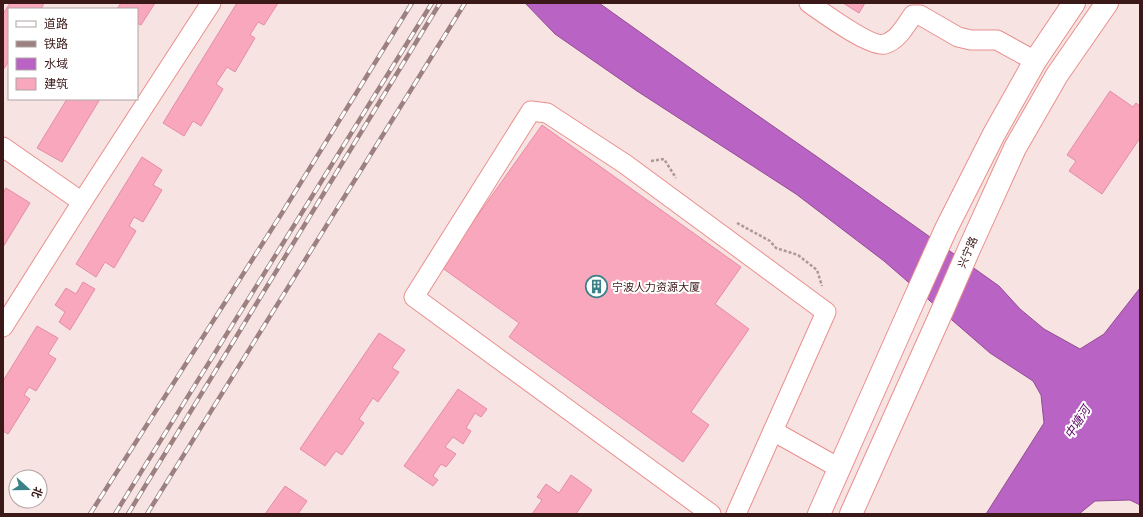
<svg xmlns="http://www.w3.org/2000/svg" width="1143" height="517" font-family="'Golos Text','Noto Sans SC',sans-serif">
  <rect width="100%" height="100%" fill="#f7e3e2"/>
  <polygon fill="#b963c5" stroke="#934d91" points="525,3 599,3 721,90 816,156 999,286 1020,309 1044,329 1080,349 1104,334 1140,288 1140,505 1130,500 1095,501 1079,514 986,514 1044,423 1041,395 1033,381 990,353 884,261 796,194 637,91 555,34"/>
  <g fill="#f9a7bc" stroke="#e48da5">
    <polygon points="10,3 44,3 41,9 9,9 9,61 3,70 3,14"/>
    <polygon points="121,3 155,3 141,25 137,23 137,9 117,9"/>
    <polygon points="237,3 278,3 264,25 258,22 250,35 255,38 235,72 227,67 216,84 223,89 201,126 193,121 184,136 163,123"/>
    <polygon points="843,3 865,3 859,13"/>
    <polygon points="1110,91 1133,107 1136,103 1140,106 1140,138 1102,194 1069,171 1076,161 1067,155"/>
    <polygon points="67,99 100,99 62,162 37,148"/>
    <polygon points="542,125 741,267 715,304 749,329 691,412 709,425 683,462 509,337 519,323 441,267"/>
    <polygon points="142,157 162,170 153,185 162,190 143,222 134,217 129,226 136,231 114,268 105,262 96,277 76,264"/>
    <polygon points="6,188 30,203 3,247 3,193"/>
    <polygon points="83,282 95,289 70,330 59,322 65,312 55,305 66,288 76,294"/>
    <polygon points="37,326 58,338 48,354 56,359 36,391 29,387 24,395 30,399 8,434 3,431 3,381"/>
    <polygon points="379,333 405,350 392,368 399,372 378,402 373,398 359,419 364,423 342,455 336,451 325,466 300,449"/>
    <polygon points="458,389 487,409 481,417 475,413 466,428 471,431 463,444 453,437 445,447 456,454 446,467 441,464 433,476 438,480 433,486 404,466"/>
    <polygon points="571,475 592,490 576,514 532,514 542,500 537,497 546,484 559,493"/>
    <polygon points="285,486 307,501 298,514 265,514"/>
  </g>
  <g fill="none" stroke-linecap="round" stroke-linejoin="round">
    <defs>
      <g id="minor">
        <path d="M809,3C822,12 871,48 885,44C898,40 906,25 913,15H920L958,37L971,40H997L1035,61"/>
        <polyline points="3,147 82,202"/>
        <polyline points="3,327 82,202 211,3"/>
        <polyline points="773,431 839,468"/>
        <polyline points="711,514 414,297 531,111 547,113 625,164 826,312 736,514"/>
      </g>
      <g id="major">
        <polyline points="819,514 914,300 946,229 994,134 1035,61 1074,3"/>
        <polyline points="851,514 939,318 970,247 1015,148 1057,75 1107,3"/>
      </g>
    </defs>
    <use href="#minor" stroke="#e9908d" stroke-width="21"/>
    <use href="#major" stroke="#e9908d" stroke-width="24"/>
    <g stroke="#b09796" stroke-width="2.5" stroke-dasharray="3 2" stroke-linecap="butt">
      <polyline points="651,161 664,159 676,178"/>
      <polyline points="737,223 770,241 776,248 798,255 817,270 822,286"/>
    </g>
    <use href="#minor" stroke="#fff" stroke-width="19"/>
    <use href="#major" stroke="#fff" stroke-width="22"/>
    <defs>
      <g id="rail">
        <polyline points="90,514 282,213 412,3"/>
        <polyline points="115,514 432,3"/>
        <polyline points="128,514 440,3"/>
        <polyline points="147,514 465,3"/>
      </g>
    </defs>
    <use href="#rail" stroke="#9c8180" stroke-width="4.5"/>
    <use href="#rail" stroke="#fff" stroke-width="3" stroke-dasharray="9" stroke-linecap="butt"/>
  </g>
  <defs>
    <symbol id="building-ring" viewBox="-11 -11 22 22"><circle r="9.5" fill="#fff" stroke="#3a8288" stroke-width="1.5"/><path d="M-4-6H4V6H1V3H-1V6H-4ZM-2.5-4.3h1.7v1.8h-1.7ZM.8-4.3h1.7v1.8H.8ZM-2.5-1h1.7V.8h-1.7ZM.8-1h1.7V.8H.8Z" fill="#3a8288"/></symbol>
  </defs>
  <g fill-rule="evenodd">
    <use href="#building-ring" x="584" y="274" width="25" height="25"/>
  </g>
  <g text-anchor="middle" dominant-baseline="central" stroke-width="4" stroke-linejoin="round" paint-order="stroke">
    <g font-size="11" fill="#3b1918" stroke="#fff">
      <text transform="translate(967 252) rotate(-66)">兴宁路</text>
    </g>
    <g font-size="11" fill="#3b1918" stroke="#fff" text-anchor="start">
      <text x="612" y="286">宁波人力资源大厦</text>
    </g>
    <g font-size="12" font-style="italic" fill="#5b0566" stroke="#fff">
      <text transform="translate(1077 422) rotate(-57)">中塘河</text>
    </g>
  </g>
  <rect width="1143" height="517" fill="none" stroke="#3b1918" stroke-width="8"/>
  <rect x="8" y="8" width="130" height="92" fill="#ffffff" stroke="#b1a3a3"/>
  <rect x="16" y="21" width="20" height="6" fill="#ffffff" stroke="#b1a3a3"/>
  <text x="44" y="28" font-size="12" fill="#3b1918">道路</text>
  <rect x="16" y="41" width="20" height="6" fill="#9c8180" stroke="#b1a3a3"/>
  <text x="44" y="48" font-size="12" fill="#3b1918">铁路</text>
  <rect x="16" y="58" width="20" height="12" fill="#b963c5" stroke="#b1a3a3"/>
  <text x="44" y="68" font-size="12" fill="#3b1918">水域</text>
  <rect x="16" y="78" width="20" height="12" fill="#f9a7bc" stroke="#b1a3a3"/>
  <text x="44" y="88" font-size="12" fill="#3b1918">建筑</text>
  <g transform="translate(28 489) rotate(111)"><circle r="19" fill="#ffffff" stroke="#b1a3a3"/>
  <path d="M0-3L7 15L0 10L-7 15Z" fill="#3a8288"/>
  <text y="-6" font-size="11" font-weight="bold" text-anchor="middle" fill="#3b1918">北</text>
  </g>
</svg>
